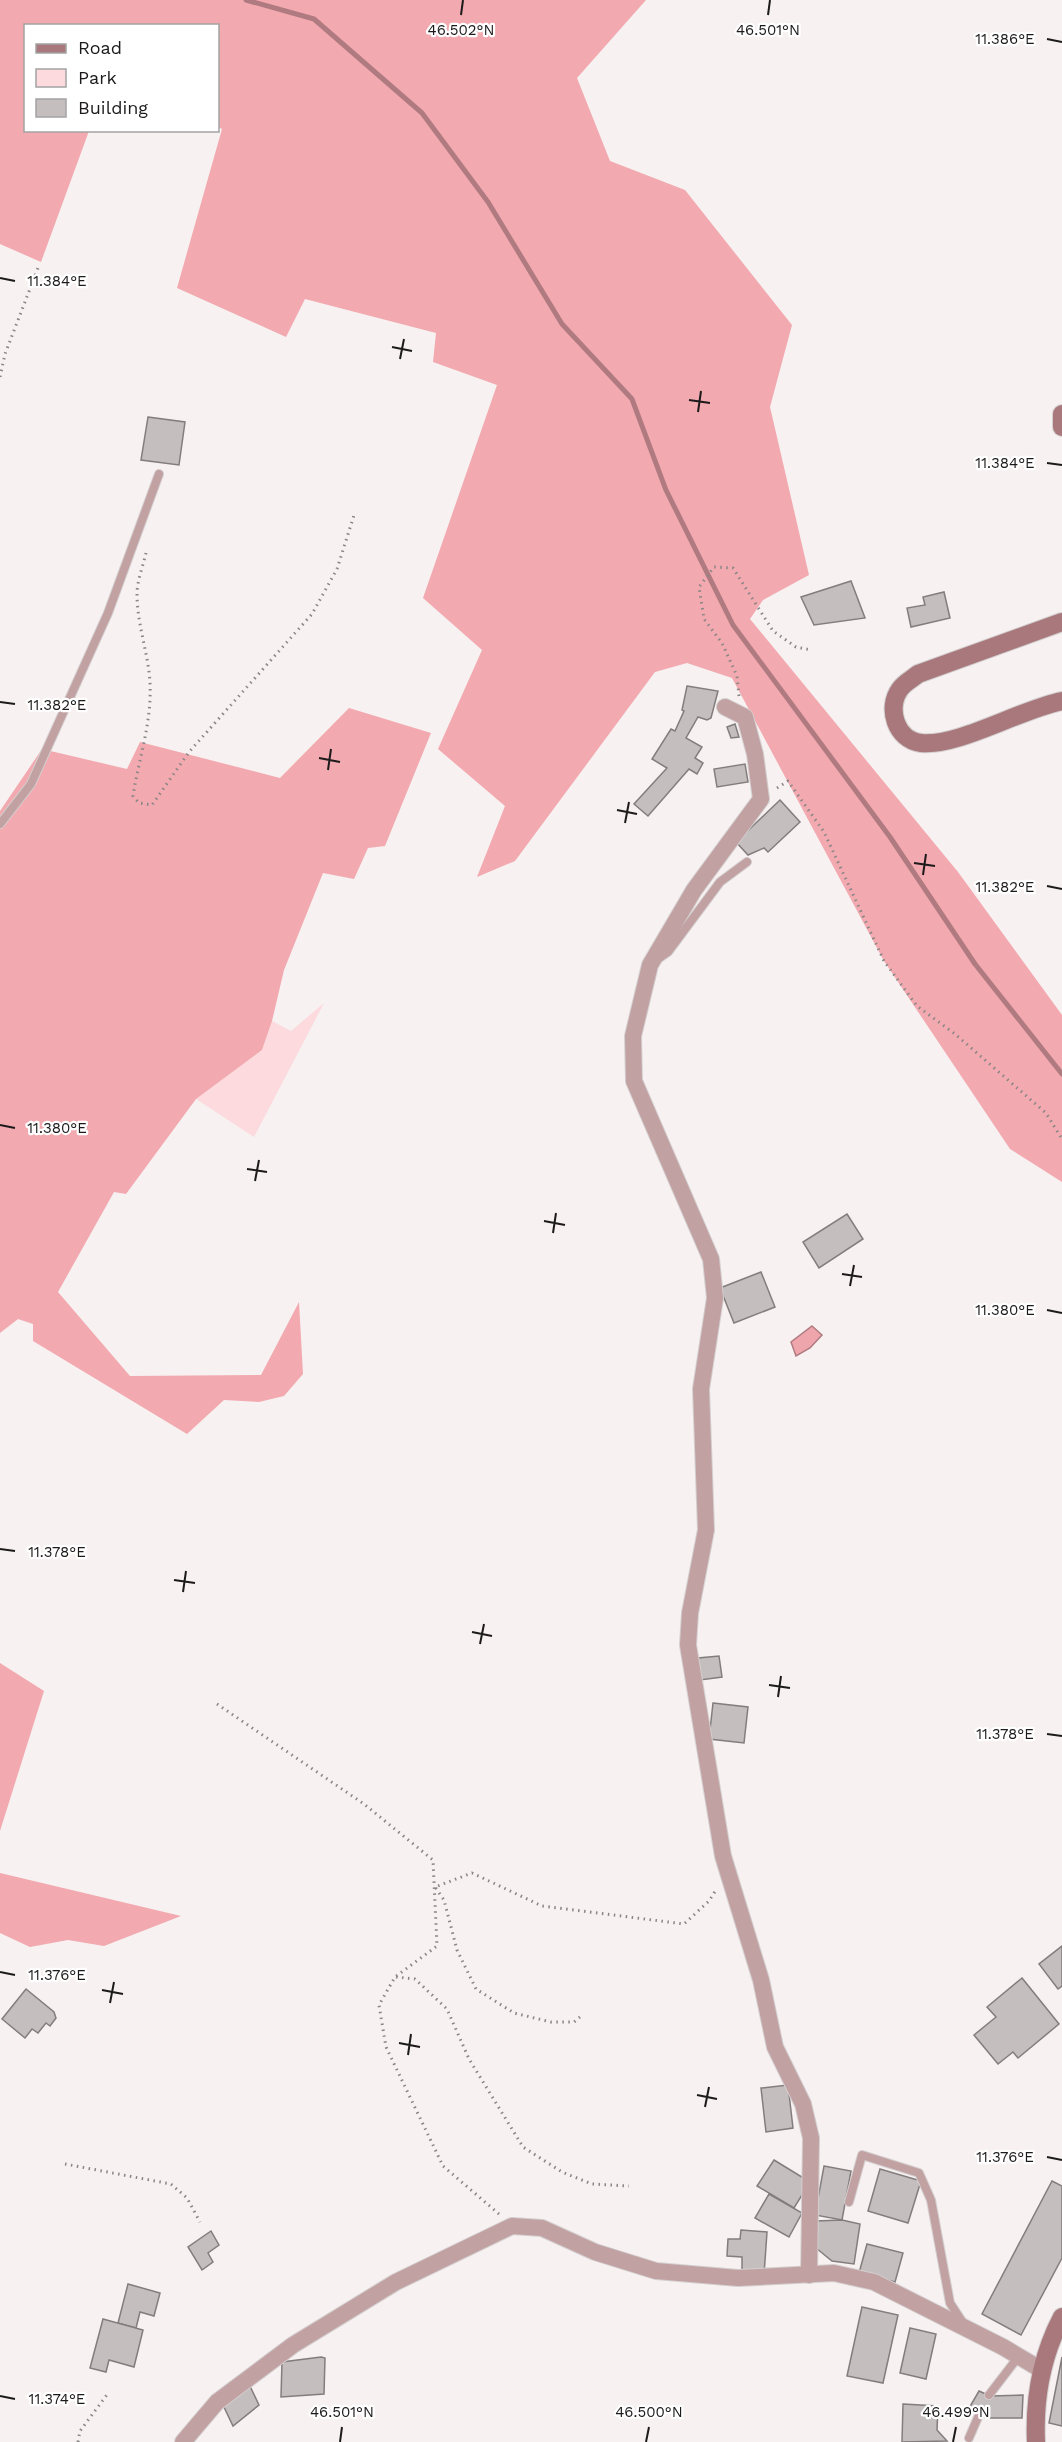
<svg xmlns="http://www.w3.org/2000/svg" width="1062" height="2442" font-family="'Work Sans',sans-serif">
  <rect width="100%" height="100%" fill="#f7f1f1"/>
  <polygon fill="#fcdadd" points="324,1003 254,1137 196,1099 262,1050 272,1021 291,1031"/>
  <g fill="#f2a9af">
    <polygon points="0,0 646,0 577,78 610,161 685,190 792,325 770,407 809,575 763,600 750,619 958,872 1062,1015 1062,1182 1010,1149 884,961 732,678 687,663 655,672 515,861 477,877 505,806 438,749 482,650 423,598 497,385 433,362 436,333 305,299 286,337 177,288 222,129 218,127 218,26 26,26 26,130 89,131 41,262 0,244"/>
    <polygon points="349,708 431,733 385,846 368,848 354,879 323,873 284,970 272,1021 262,1050 196,1099 126,1194 114,1192 58,1292 130,1376 261,1375 299,1302 303,1374 284,1396 259,1402 224,1400 187,1434 33,1341 33,1324 18,1319 0,1333 0,811 42,749 127,769 140,742 280,778"/>
    <polygon points="0,1663 44,1691 0,1831"/>
    <polygon points="0,1873 181,1916 104,1946 68,1940 30,1947 0,1933"/>
  </g>
  <polygon fill="#efa5ac" stroke="#b07b80" stroke-width="1.5" points="812,1326 822,1335 810,1348 796,1356 791,1342"/>
  <g fill="none" stroke-linecap="round" stroke-linejoin="round">
    <polyline stroke="#b07b80" stroke-width="5" points="246,0 314,19 422,113 488,202 562,324 632,399 666,490 733,625 890,837 975,964 1062,1074"/>
  </g>
  <g fill="#c4bebf" stroke="#837d7e" stroke-width="1.5">
    <polygon points="148,417 185,422 179,465 141,460"/>
    <polygon points="851,581 865,618 814,625 801,597"/>
    <polygon points="944,592 950,618 911,627 907,608 925,605 923,597"/>
    <polygon points="687,686 718,691 711,718 707,720 698,717 686,738 702,747 695,758 703,763 697,774 689,769 648,816 634,804 667,768 652,759 671,729 675,731 684,711 682,710"/>
    <polygon points="735,724 739,737 731,738 727,727"/>
    <polygon points="745,764 748,782 717,787 714,769"/>
    <polygon points="780,800 800,822 768,852 764,848 748,855 736,842"/>
    <polygon points="847,1214 863,1239 819,1268 803,1242"/>
    <polygon points="761,1272 775,1307 734,1323 720,1288"/>
    <polygon points="719,1656 722,1677 700,1680 698,1658"/>
    <polygon points="713,1703 748,1707 744,1743 709,1739"/>
    <polygon points="1062,1946 1062,1986 1058,1989 1039,1964"/>
    <polygon points="1022,1978 1059,2024 1018,2058 1013,2052 998,2064 974,2035 996,2017 987,2007"/>
    <polygon points="26,1989 54,2012 56,2018 50,2026 46,2023 38,2033 32,2029 25,2038 2,2019"/>
    <polygon points="788,2085 793,2128 766,2132 761,2088"/>
    <polygon points="774,2160 810,2182 794,2208 757,2186"/>
    <polygon points="824,2166 851,2171 842,2220 815,2215"/>
    <polygon points="880,2169 921,2181 908,2223 868,2211"/>
    <polygon points="1052,2181 1062,2186 1062,2258 1021,2335 982,2314"/>
    <polygon points="769,2194 802,2213 789,2237 755,2218"/>
    <polygon points="842,2220 860,2224 854,2264 832,2261 816,2248 816,2221"/>
    <polygon points="741,2230 767,2232 764,2275 742,2274 742,2257 727,2256 728,2239 740,2239"/>
    <polygon points="211,2231 219,2245 208,2253 213,2262 202,2270 188,2247"/>
    <polygon points="867,2244 903,2253 895,2282 859,2273"/>
    <polygon points="128,2284 160,2293 154,2316 140,2312 136,2328 118,2323"/>
    <polygon points="862,2307 898,2315 883,2383 847,2376"/>
    <polygon points="103,2319 143,2330 134,2367 109,2360 106,2372 90,2368"/>
    <polygon points="910,2328 936,2334 926,2379 900,2373"/>
    <polygon points="321,2357 325,2358 324,2394 281,2397 282,2362"/>
    <polygon points="1062,2357 1062,2426 1049,2423"/>
    <polygon points="249,2384 259,2405 233,2426 223,2405"/>
    <polygon points="979,2391 990,2396 1023,2395 1022,2418 987,2418 968,2410"/>
    <polygon points="903,2404 938,2406 937,2430 947,2441 902,2442"/>
  </g>
  <g fill="none" stroke-linecap="round" stroke-linejoin="round">
    <defs>
      <g id="lane">
        <polyline points="0,824 31,784 108,613 159,474"/>
        <polyline points="658,959 668,952 720,882 747,862"/>
        <polyline points="849,2202 862,2155 919,2173 931,2200 950,2303 963,2323"/>
        <polyline points="989,2395 1019,2356"/>
        <polyline points="969,2438 979,2415"/>
      </g>
      <g id="street">
        <polyline points="725,707 745,717 755,754 761,799 694,890 650,965 633,1036 634,1081 711,1259 715,1298 701,1389 706,1530 690,1613 688,1645 723,1856 761,1980 775,2047 803,2104 811,2138 809,2275"/>
        <polyline points="183,2442 217,2402 293,2345 396,2282 512,2226 542,2228 595,2252 656,2271 738,2278 834,2273 874,2282 1003,2347 1040,2369"/>
      </g>
      <g id="secondary">
        <polyline points="1062,414 1062,427"/>
        <path d="M1062,622L918,674C912,679 904,683 900,689C886,708 896,740 921,743C958,747 1021,709 1062,701"/>
        <path d="M1036,2442C1034,2397 1041,2357 1062,2317"/>
      </g>
    </defs>
    <use href="#lane" stroke="#d4cfcf" stroke-width="10"/>
    <use href="#street" stroke="#d4cfcf" stroke-width="18"/>
    <use href="#secondary" stroke="#d4cfcf" stroke-width="20"/>
    <g stroke="#8a8686" stroke-width="3" stroke-dasharray="1.5 4.5" stroke-linecap="butt">
      <polyline points="0,377 5,354 38,268"/>
      <path d="M146,553C143,566 137,581 137,594C137,624 148,652 150,682C152,723 139,757 133,796L139,803L152,805L189,752L312,614L337,569L355,512"/>
      <polyline points="739,696 737,676 722,643 704,619 699,587 714,567 733,568 773,631 796,647 811,650"/>
      <polyline points="777,788 788,781 824,832 884,961 917,1006 955,1034 1046,1113 1062,1139"/>
      <polyline points="217,1704 364,1804 433,1860 437,1946 395,1977 379,2005 386,2047 443,2166 499,2214"/>
      <polyline points="396,1977 415,1979 447,2009 469,2059 523,2147 562,2172 592,2184 629,2186"/>
      <polyline points="580,2017 574,2022 551,2022 514,2013 476,1989 457,1950 444,1900 435,1887 472,1873 542,1906 684,1924 709,1901 716,1890"/>
      <polyline points="65,2164 171,2184 187,2198 200,2222"/>
      <polyline points="78,2442 80,2431 109,2392"/>
    </g>
    <use href="#lane" stroke="#c2a1a3" stroke-width="8"/>
    <use href="#street" stroke="#c2a1a3" stroke-width="16"/>
    <use href="#secondary" stroke="#a8787c" stroke-width="18"/>
  </g>
  <path fill="none" stroke="#1c1a1a" stroke-width="2" d="M461,15L463,0M768,15L770,0M1047,39L1062,42M0,278L15,281M392,347L412,351M400,359L404,339M689,400L710,403M698,412L701,391M1047,463L1062,465M0,702L15,704M319,758L340,762M328,770L331,749M617,810L637,814M625,823L629,802M914,863L935,866M923,875L926,854M1047,886L1062,889M0,1125L15,1128M247,1169L267,1172M255,1181L259,1160M544,1221L565,1225M553,1233L556,1213M842,1274L862,1277M850,1286L854,1265M1047,1310L1062,1313M0,1549L15,1551M174,1580L195,1583M183,1592L186,1571M472,1632L492,1636M480,1644L484,1624M769,1685L790,1688M778,1697L781,1676M1047,1734L1062,1736M0,1972L15,1975M102,1990L123,1994M110,2003L114,1982M399,2043L420,2047M408,2055L411,2034M697,2095L717,2099M705,2107L709,2087M1047,2157L1062,2160M0,2396L15,2399M340,2442L342,2427M646,2442L649,2427M953,2442L956,2427"/>
  <g font-size="15" text-anchor="middle" fill="#1c1a1a" stroke="#fff" stroke-width="4.5" stroke-linejoin="round" paint-order="stroke">
    <text x="461" y="35">46.502°N</text>
    <text x="768" y="35">46.501°N</text>
    <text x="1005" y="44">11.386°E</text>
    <text x="57" y="286">11.384°E</text>
    <text x="1005" y="468">11.384°E</text>
    <text x="57" y="710">11.382°E</text>
    <text x="1005" y="892">11.382°E</text>
    <text x="57" y="1133">11.380°E</text>
    <text x="1005" y="1315">11.380°E</text>
    <text x="57" y="1557">11.378°E</text>
    <text x="1005" y="1739">11.378°E</text>
    <text x="57" y="1980">11.376°E</text>
    <text x="1005" y="2162">11.376°E</text>
    <text x="57" y="2404">11.374°E</text>
    <text x="342" y="2417">46.501°N</text>
    <text x="649" y="2417">46.500°N</text>
    <text x="956" y="2417">46.499°N</text>
  </g>
  <rect x="24" y="24" width="195" height="108" fill="#ffffff" stroke="#a4a3a3" stroke-width="1.5"/>
  <rect x="36" y="44" width="30" height="9" fill="#a8787c" stroke="#a4a3a3" stroke-width="1.5"/>
  <text x="78" y="54" font-size="18" fill="#1c1a1a">Road</text>
  <rect x="36" y="69" width="30" height="18" fill="#fcdadd" stroke="#a4a3a3" stroke-width="1.5"/>
  <text x="78" y="84" font-size="18" fill="#1c1a1a">Park</text>
  <rect x="36" y="99" width="30" height="18" fill="#c4bebf" stroke="#a4a3a3" stroke-width="1.5"/>
  <text x="78" y="114" font-size="18" fill="#1c1a1a">Building</text>
</svg>
